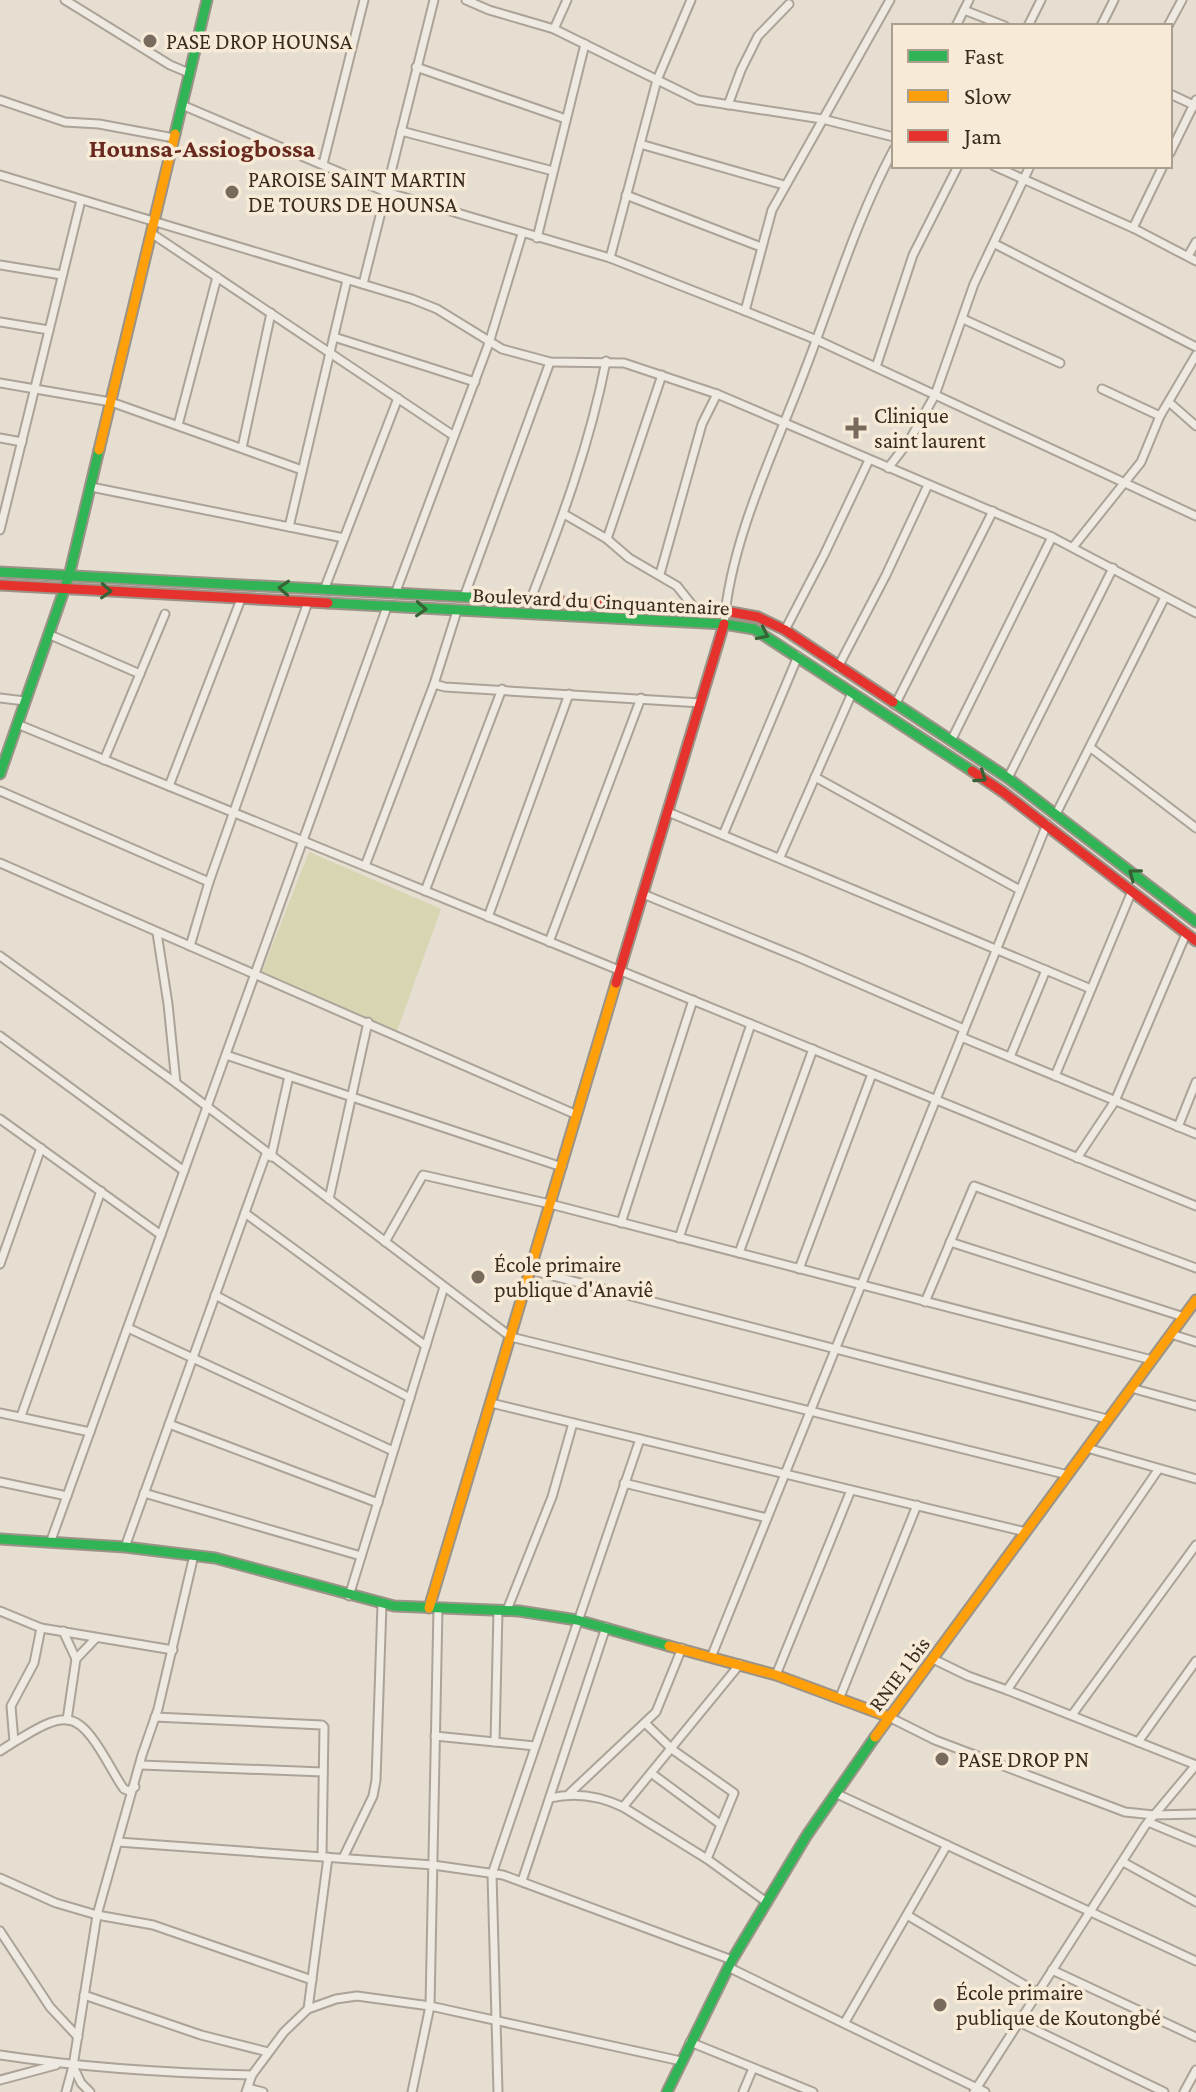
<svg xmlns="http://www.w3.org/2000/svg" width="1196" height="2092" font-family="'Crimson Pro',serif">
  <rect width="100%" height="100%" fill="#e6ded0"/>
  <polygon fill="#d7d5b2" points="309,852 441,909 397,1031 261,974"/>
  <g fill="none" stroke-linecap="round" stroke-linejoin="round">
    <defs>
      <g id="street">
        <polyline points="65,0 170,65 189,73"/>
        <polyline points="466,0 489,10 554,29 698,100 822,119 894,137"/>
        <polyline points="964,10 1005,26"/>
        <polyline points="956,26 969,0"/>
        <polyline points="1028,26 1041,0"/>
        <polyline points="1101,26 1114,0"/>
        <polyline points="1168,26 1182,0"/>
        <polyline points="554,29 567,0"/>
        <polyline points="416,67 566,119"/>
        <polyline points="1170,94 1196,106"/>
        <polyline points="0,100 65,122 99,124 174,138"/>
        <polyline points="182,105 386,192 610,258 745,311 817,340 1196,516"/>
        <polyline points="728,105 741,70 758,36 789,4"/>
        <polyline points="401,131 553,171"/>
        <polyline points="640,144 784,185"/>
        <polyline points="1170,153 1196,100"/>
        <polyline points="323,164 364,0"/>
        <polyline points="994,166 1133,228 1196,261"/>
        <polyline points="0,175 412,299 437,309 502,349 550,362 624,363 717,394 1052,537 1196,613"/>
        <polyline points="626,195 761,247"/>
        <polyline points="1133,228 1163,166"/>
        <polyline points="151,233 454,436"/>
        <polyline points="537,238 585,44"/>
        <polyline points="995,244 1196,347"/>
        <polyline points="1188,256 1196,242"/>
        <polyline points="610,258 657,80 691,0"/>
        <polyline points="0,265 62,275"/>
        <polyline points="363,284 434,0"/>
        <polyline points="745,311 772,210 890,0"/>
        <polyline points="963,319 1060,363"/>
        <polyline points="0,322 49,330"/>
        <polyline points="334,337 475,382"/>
        <polyline points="876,367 913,255 958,166"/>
        <polyline points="0,383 111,402 302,470"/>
        <polyline points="1102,389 1160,416"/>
        <polyline points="1170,403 1196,426"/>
        <polyline points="178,425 217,277"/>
        <polyline points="0,438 22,442"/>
        <polyline points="242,448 271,313"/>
        <polyline points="888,468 909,441 935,395 974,284 1030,166"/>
        <polyline points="91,487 344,538"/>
        <polyline points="564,514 607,539 629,558 677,586 696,610"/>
        <polyline points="289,527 347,280"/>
        <polyline points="0,530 81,200"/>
        <polyline points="607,539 662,375"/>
        <polyline points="1073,547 1141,462 1160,416 1196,355"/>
        <polyline points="660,574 702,424 717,394"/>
        <polyline points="324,590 398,398"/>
        <polyline points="395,594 489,343 522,234"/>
        <polyline points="464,597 550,362"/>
        <path d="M530,601C561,522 590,444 606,361"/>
        <path d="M724,624C731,538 775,450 805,370C834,295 856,220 894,149"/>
        <polyline points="785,630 824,555 869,460"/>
        <polyline points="48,634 140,674"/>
        <polyline points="838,667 886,575 928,485"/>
        <polyline points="434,684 445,687 701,703"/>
        <polyline points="0,698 25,701"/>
        <polyline points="895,705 993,511"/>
        <polyline points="17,724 1196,1206"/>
        <polyline points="951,741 1052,537"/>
        <polyline points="1091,748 1196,828"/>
        <polyline points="104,760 165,614"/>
        <polyline points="815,777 1020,890"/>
        <polyline points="1008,778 1113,568"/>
        <polyline points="169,786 241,599"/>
        <polyline points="0,791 209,882"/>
        <polyline points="668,812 1091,989"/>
        <polyline points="1056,814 1165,597"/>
        <polyline points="723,835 798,656"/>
        <polyline points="780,857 852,693"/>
        <polyline points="0,863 577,1115"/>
        <polyline points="365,866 434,684 457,611"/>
        <polyline points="425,891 502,689"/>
        <polyline points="643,894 800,958 964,1029"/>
        <polyline points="488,917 569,694"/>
        <polyline points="157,933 168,1004 176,1083"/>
        <polyline points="549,942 641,698"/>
        <polyline points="190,946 209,882 308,602"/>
        <polyline points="0,956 176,1083 511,1337 1068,1475"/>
        <polyline points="0,1036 184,1171"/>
        <polyline points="961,1037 1196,1134"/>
        <polyline points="226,1055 562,1167"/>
        <polyline points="1010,1057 1046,970"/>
        <polyline points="1055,1076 1132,891"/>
        <polyline points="0,1119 161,1235"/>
        <polyline points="1178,1127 1196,1082"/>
        <polyline points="271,1157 289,1076"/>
        <polyline points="1077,1158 1115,1101 1186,934"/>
        <polyline points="329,1199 368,1022"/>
        <polyline points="245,1213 426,1346"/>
        <polyline points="621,1223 693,1000"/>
        <polyline points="679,1238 751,1024"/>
        <polyline points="385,1242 423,1175 550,1204 1152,1360"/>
        <polyline points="950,1242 1184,1317"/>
        <polyline points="739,1253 813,1049"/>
        <polyline points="0,1264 41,1148"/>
        <polyline points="799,1269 872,1074"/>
        <polyline points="530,1270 1107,1419"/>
        <polyline points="215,1295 410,1398"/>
        <polyline points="925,1302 974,1186 1196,1268"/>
        <polyline points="128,1328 393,1451"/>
        <polyline points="1171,1334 1196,1342"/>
        <polyline points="1131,1388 1196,1406"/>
        <polyline points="491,1403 1026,1532"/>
        <polyline points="0,1413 90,1432"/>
        <polyline points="21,1416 101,1191"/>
        <polyline points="169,1424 378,1503"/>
        <polyline points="1087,1448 1196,1479"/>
        <polyline points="0,1482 67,1496"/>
        <polyline points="624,1483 767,1518"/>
        <polyline points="144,1493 361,1556"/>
        <polyline points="50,1543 387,607"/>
        <polyline points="125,1547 266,1154"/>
        <polyline points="349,1596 444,1287"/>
        <polyline points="507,1610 552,1497 573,1423"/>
        <polyline points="0,1611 41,1628 173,1650"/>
        <polyline points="63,1631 76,1659 67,1720"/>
        <polyline points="712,1655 1047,824"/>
        <polyline points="76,1659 96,1638"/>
        <polyline points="933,1659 968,1676 1007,1690 1196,1765"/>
        <polyline points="776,1675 851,1490"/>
        <polyline points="1007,1690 1158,1470"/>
        <polyline points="840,1697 917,1505"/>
        <polyline points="1072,1715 1196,1545"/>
        <polyline points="155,1717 322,1725 324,1727 322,1856"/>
        <polyline points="889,1717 935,1740 1125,1812 1154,1815 1196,1814"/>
        <polyline points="645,1723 673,1750 734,1793 707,1859"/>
        <polyline points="435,1736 535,1746"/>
        <path d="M14,1742C29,1734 50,1718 68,1720C91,1722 111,1772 124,1789L129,1791L135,1787"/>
        <polyline points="495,1742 498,1610"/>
        <polyline points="1138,1742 1196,1661"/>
        <polyline points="0,1751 14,1742 11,1706 34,1663 41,1628"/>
        <polyline points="141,1765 323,1772"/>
        <polyline points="651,1773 720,1824"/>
        <polyline points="570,1793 656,1712 682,1648"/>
        <polyline points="835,1793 1196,1961"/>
        <path d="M550,1798C575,1792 600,1796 623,1807L707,1859L765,1901"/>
        <polyline points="623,1807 740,1664"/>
        <polyline points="1148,1822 1196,1842"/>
        <polyline points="118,1842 433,1865 503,1875 732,1960"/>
        <polyline points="343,1858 373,1796 376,1780 382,1604"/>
        <polyline points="1123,1862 1196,1902"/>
        <polyline points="0,1878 56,1903 97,1915 153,1925 312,1980"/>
        <polyline points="522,1881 606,1627"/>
        <polyline points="907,1915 1038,1993"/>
        <polyline points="0,1931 50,2007 78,2037"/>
        <polyline points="728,1967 985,2092"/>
        <polyline points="1052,1970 1196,2037"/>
        <polyline points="84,1995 201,2035 268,2052"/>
        <polyline points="308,2009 328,1857"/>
        <polyline points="845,2022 947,1845"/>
        <polyline points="1019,2022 1164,2092"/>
        <polyline points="690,2042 813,2092"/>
        <path d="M0,2055C84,2068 167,2073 252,2075L284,2032L308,2009L336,1999L357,1996L430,2006L681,2061"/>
        <polyline points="74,2068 81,2083 90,2092"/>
        <polyline points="0,2080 56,2065"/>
        <polyline points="248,2088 263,2092"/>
        <polyline points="66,2092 73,2066 97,1915 142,1755 158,1709 194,1555"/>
        <polyline points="246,2092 252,2075"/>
        <polyline points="412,2092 430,2006 438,1608"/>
        <polyline points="498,2092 492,1874 640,1439"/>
        <polyline points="743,2092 753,2068"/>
        <polyline points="974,2092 1145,1826 1196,1765"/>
        <polyline points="1184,2092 1196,2070"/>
      </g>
      <g id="fast">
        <polyline points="175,134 207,0"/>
        <polyline points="0,572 562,602"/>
        <polyline points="328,603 724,624 754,629 972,771"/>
        <polyline points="893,702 1008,778 1196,922"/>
        <polyline points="0,774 69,576 99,450"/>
        <polyline points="0,1539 125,1547 215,1558 394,1606 519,1611 577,1620 669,1646"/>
        <polyline points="667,2092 732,1960 807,1835 875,1737"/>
      </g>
      <g id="slow">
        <polyline points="99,450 175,134"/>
        <polyline points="429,1608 616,983"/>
        <polyline points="669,1646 776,1675 889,1717"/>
        <polyline points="875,1737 1196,1300"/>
      </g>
      <g id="jam">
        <polyline points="0,585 328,603"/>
        <polyline points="562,602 725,611 758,617 785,630 893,702"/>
        <polyline points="972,771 1003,792 1196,941"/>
        <polyline points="616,983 724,624"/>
      </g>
    </defs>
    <use href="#street" stroke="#aca398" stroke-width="11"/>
    <use href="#fast" stroke="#9c9388" stroke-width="13"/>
    <use href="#slow" stroke="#9c9388" stroke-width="13"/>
    <use href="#jam" stroke="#9c9388" stroke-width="13"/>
    <use href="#street" stroke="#eee9e1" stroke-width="7"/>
    <use href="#fast" stroke="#30b455" stroke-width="9"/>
    <use href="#slow" stroke="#ff9f0a" stroke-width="9"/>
    <use href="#jam" stroke="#e5322d" stroke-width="9"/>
  </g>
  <defs><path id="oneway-chevron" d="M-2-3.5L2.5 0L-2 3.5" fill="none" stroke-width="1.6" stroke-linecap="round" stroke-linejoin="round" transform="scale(2)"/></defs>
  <g stroke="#376235">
    <use href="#oneway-chevron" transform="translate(284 588) rotate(-177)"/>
    <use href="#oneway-chevron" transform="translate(106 591) rotate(3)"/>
    <use href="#oneway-chevron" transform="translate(421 609) rotate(3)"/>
    <use href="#oneway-chevron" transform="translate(763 634) rotate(26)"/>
    <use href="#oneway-chevron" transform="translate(981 777) rotate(34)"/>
    <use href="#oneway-chevron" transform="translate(1134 874) rotate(-143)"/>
  </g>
  <g fill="#786a5d" stroke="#f7ebd7" stroke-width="3">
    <circle cx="150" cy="41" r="8"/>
    <circle cx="232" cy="192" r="8"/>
    <path d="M852 416h8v8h8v8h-8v8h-8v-8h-8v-8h8z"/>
    <circle cx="478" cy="1277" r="8"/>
    <circle cx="942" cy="1759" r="8"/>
    <circle cx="940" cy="2005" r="8"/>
  </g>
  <g text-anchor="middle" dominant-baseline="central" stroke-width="7" stroke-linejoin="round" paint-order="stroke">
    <g font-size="22" fill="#3c2b1f" stroke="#f7ebd7" text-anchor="start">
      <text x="166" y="41">PASE DROP HOUNSA</text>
      <text x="248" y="179">PAROISE SAINT MARTIN<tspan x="248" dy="25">DE TOURS DE HOUNSA</tspan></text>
      <text x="874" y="415">Clinique<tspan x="874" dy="25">saint laurent</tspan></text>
      <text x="494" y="1264">École primaire<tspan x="494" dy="25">publique d'Anaviê</tspan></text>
      <text x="958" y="1759">PASE DROP PN</text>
      <text x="956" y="1992">École primaire<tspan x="956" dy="25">publique de Koutongbé</tspan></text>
    </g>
    <g font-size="22" fill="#3c2b1f" stroke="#f7ebd7">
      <text transform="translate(601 601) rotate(3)">Boulevard du Cinquantenaire</text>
      <text transform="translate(899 1674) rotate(-53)">RNIE 1 bis</text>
    </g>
    <g font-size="26" font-weight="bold" fill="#69291e" stroke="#f7ebd7">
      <text x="202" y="148">Hounsa-Assiogbossa</text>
    </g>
  </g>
  <rect x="892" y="24" width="280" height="144" fill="#f7ebd7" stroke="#ac9e8d" stroke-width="2"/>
  <rect x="908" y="50" width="40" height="12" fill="#30b455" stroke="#ac9e8d" stroke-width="2"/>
  <text x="964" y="64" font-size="24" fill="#3c2b1f">Fast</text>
  <rect x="908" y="90" width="40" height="12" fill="#ff9f0a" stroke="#ac9e8d" stroke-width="2"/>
  <text x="964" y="104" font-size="24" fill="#3c2b1f">Slow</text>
  <rect x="908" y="130" width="40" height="12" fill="#e5322d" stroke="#ac9e8d" stroke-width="2"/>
  <text x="964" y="144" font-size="24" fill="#3c2b1f">Jam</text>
</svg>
